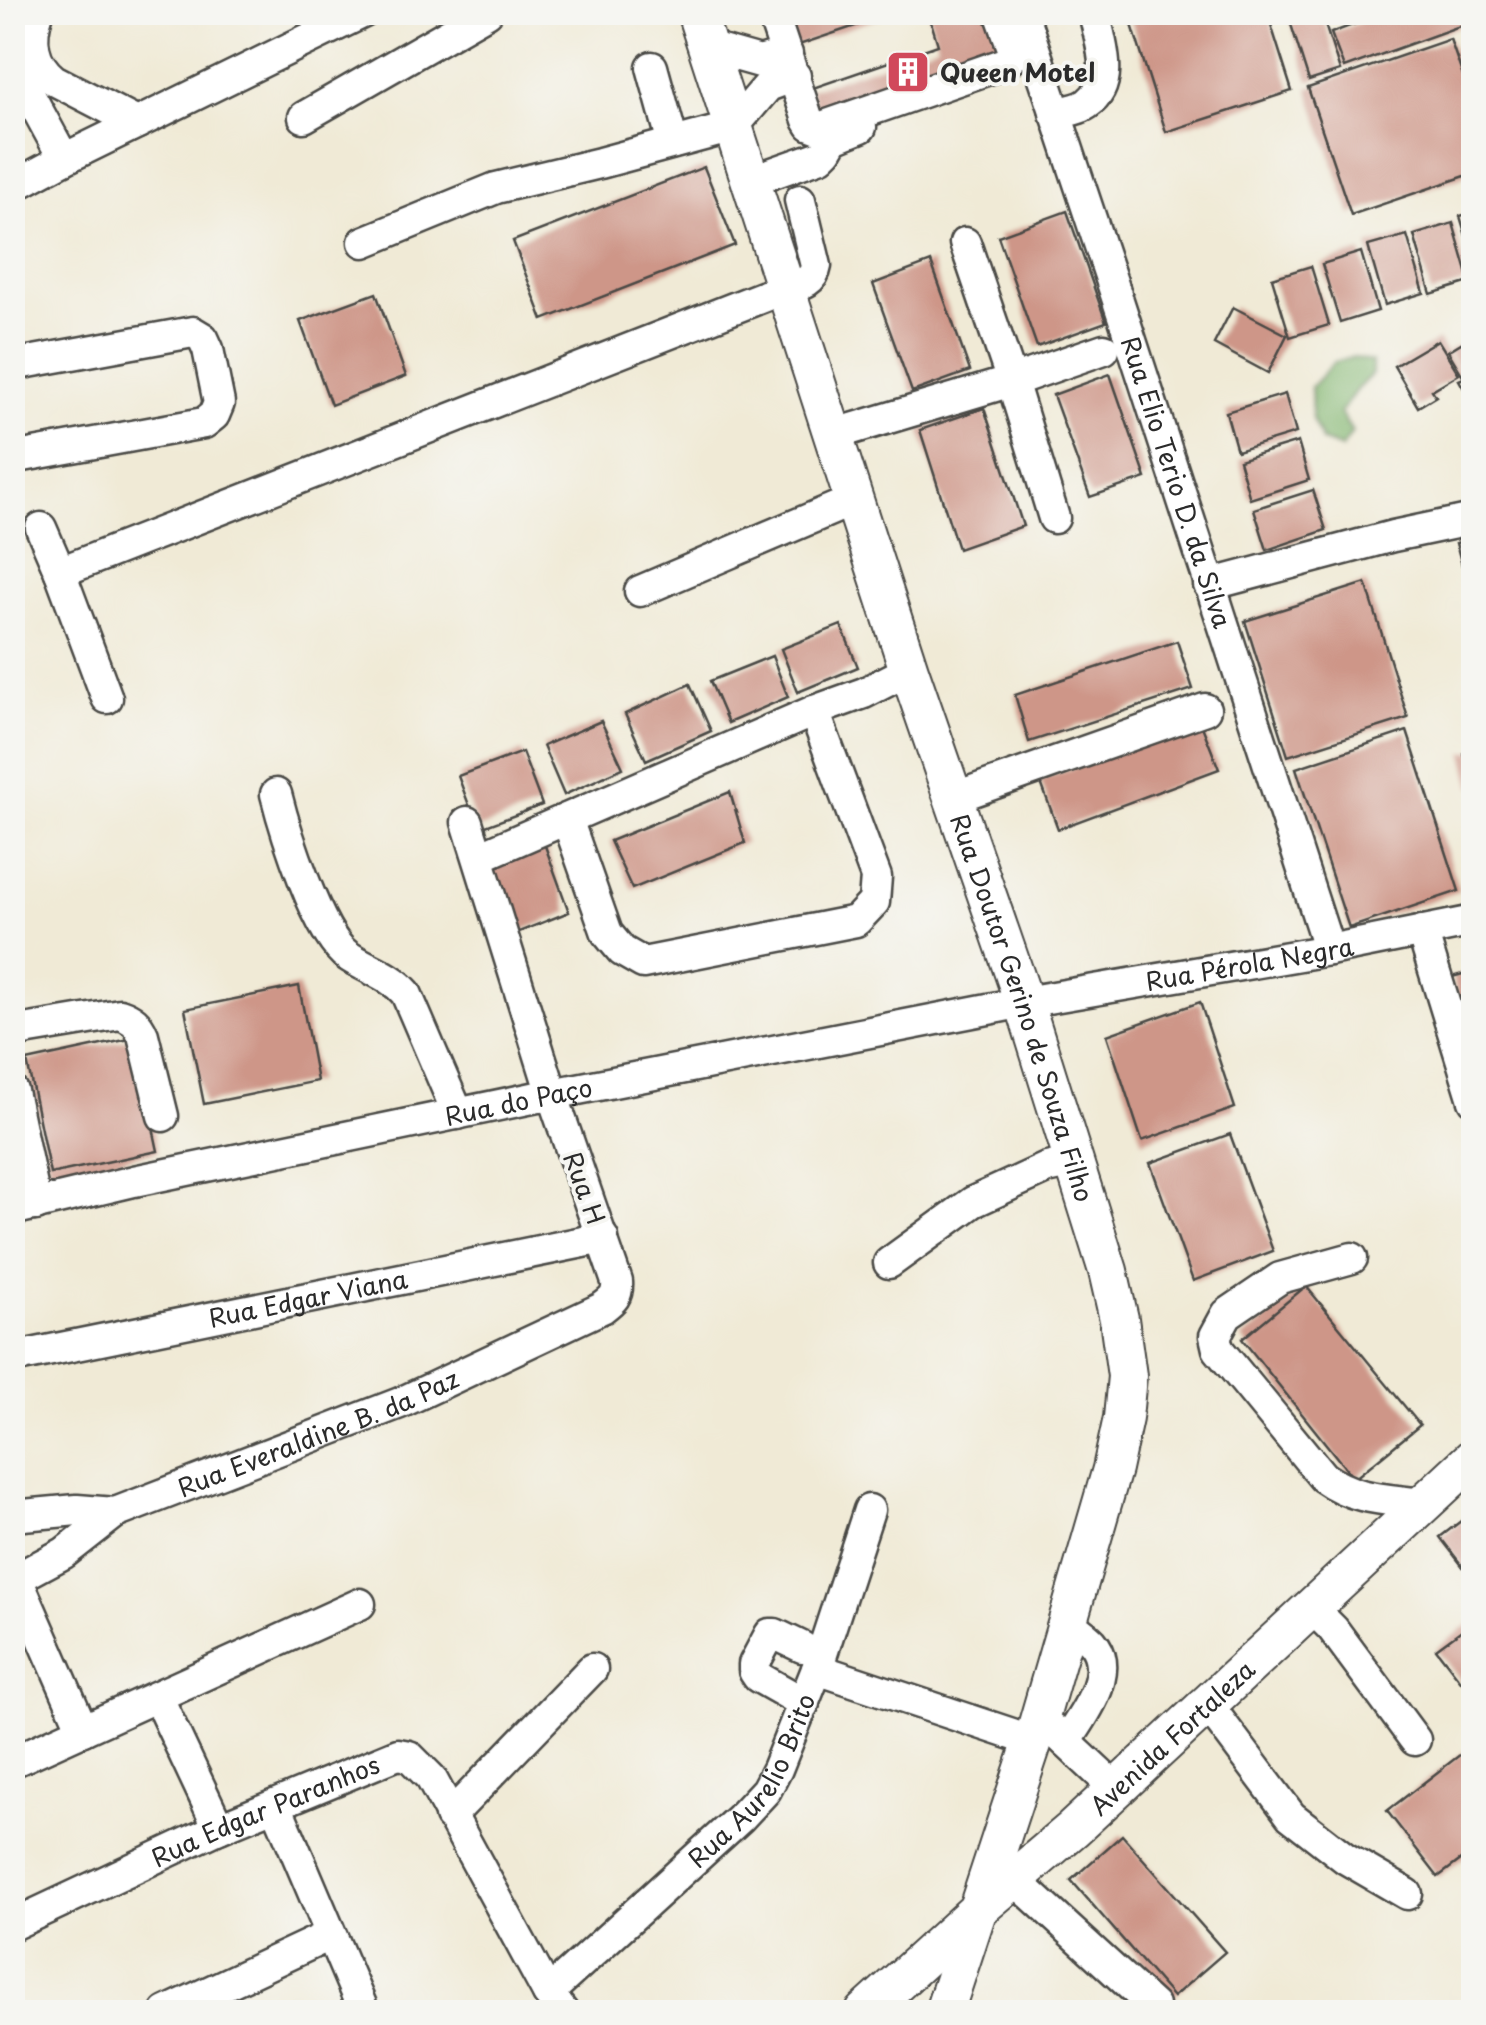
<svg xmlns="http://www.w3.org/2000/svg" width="1486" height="2025" font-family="'Playpen Sans',sans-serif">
  <rect width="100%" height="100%" fill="#f6f6f2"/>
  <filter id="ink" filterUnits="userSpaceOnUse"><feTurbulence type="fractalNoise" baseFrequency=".01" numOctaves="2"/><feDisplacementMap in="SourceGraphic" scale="20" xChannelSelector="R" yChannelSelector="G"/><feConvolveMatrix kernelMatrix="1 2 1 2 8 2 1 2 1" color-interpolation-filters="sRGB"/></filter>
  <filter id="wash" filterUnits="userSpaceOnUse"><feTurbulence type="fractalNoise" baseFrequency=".0048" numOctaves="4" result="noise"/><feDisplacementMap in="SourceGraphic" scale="40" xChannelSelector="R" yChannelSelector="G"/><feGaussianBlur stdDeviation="2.25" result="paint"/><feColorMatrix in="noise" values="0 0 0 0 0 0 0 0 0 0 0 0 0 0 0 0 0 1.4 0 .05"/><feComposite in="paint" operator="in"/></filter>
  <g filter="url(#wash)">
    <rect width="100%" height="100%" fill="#f0ead6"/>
    <polygon fill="#85b772" stroke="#58714e" stroke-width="2.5" points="1354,357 1372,362 1372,374 1356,390 1340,413 1352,432 1342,448 1322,441 1312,419 1311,387 1334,362"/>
    <g id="blocks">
      <g fill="#ce9688">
        <polygon points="781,12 894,12 894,13 793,47"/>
        <polygon points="928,12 992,12 1007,55 820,119 810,89 938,45"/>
        <polygon points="1128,12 1267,12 1292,91 1166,132"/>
        <polygon points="1287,12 1321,12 1340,71 1309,81"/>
        <polygon points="1387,12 1467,12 1471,22 1344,68 1331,33"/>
        <polygon points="1450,39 1474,108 1474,173 1351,215 1308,88"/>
        <polygon points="704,167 735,245 543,320 513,241"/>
        <polygon points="1067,211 1106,322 1037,347 998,236"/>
        <polygon points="1474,212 1474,259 1473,259 1460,216"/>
        <polygon points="1453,223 1470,282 1431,294 1414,235"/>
        <polygon points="1407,235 1424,293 1385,305 1368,246"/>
        <polygon points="1361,252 1378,311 1340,323 1322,264"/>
        <polygon points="931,262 970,371 912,392 873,284"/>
        <polygon points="1311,266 1329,325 1290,337 1272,278"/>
        <polygon points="376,293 406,376 331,405 300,321"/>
        <polygon points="1233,307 1287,335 1268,373 1214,344"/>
        <polygon points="1438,340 1459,374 1432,390 1436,396 1418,407 1394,366"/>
        <polygon points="1466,340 1474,352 1474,392 1468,396 1459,380 1464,378 1448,351"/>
        <polygon points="1110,374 1146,478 1090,497 1053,395"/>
        <polygon points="1285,394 1296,433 1237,451 1226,412"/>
        <polygon points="984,408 1023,526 958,549 920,430"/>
        <polygon points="1298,442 1309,480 1250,499 1239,460"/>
        <polygon points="1313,490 1326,530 1267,550 1254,509"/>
        <polygon points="1474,538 1474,602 1472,603 1456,543"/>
        <polygon points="1366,583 1408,718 1288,756 1245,621"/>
        <polygon points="841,625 858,667 798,692 781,649"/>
        <polygon points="1177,641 1193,689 1029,742 1015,695"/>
        <polygon points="772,656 788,697 728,723 710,681"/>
        <polygon points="690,684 711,731 646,760 625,714"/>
        <polygon points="601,721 623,768 564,795 543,746"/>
        <polygon points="1200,721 1219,769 1058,829 1040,780"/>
        <polygon points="1407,731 1459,891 1349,928 1296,768"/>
        <polygon points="1474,751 1474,788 1472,788 1464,753"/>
        <polygon points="522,752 542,805 478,829 458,776"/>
        <polygon points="730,792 745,843 632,889 610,841"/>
        <polygon points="544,843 569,912 514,934 488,864"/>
        <polygon points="1474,971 1474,1049 1472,1049 1452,977"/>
        <polygon points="299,986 317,1081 204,1104 185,1009"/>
        <polygon points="1200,1002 1235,1108 1142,1141 1107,1035"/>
        <polygon points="134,1038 158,1151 50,1174 27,1061"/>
        <polygon points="1230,1134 1273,1251 1193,1281 1150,1163"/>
        <polygon points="1306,1286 1420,1425 1354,1479 1242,1339"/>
        <polygon points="1474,1511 1474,1581 1440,1537"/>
        <polygon points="1474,1621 1474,1698 1436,1649"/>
        <polygon points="1474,1744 1474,1850 1438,1877 1387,1811"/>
        <polygon points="1122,1835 1225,1952 1173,1997 1071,1880"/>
      </g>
    </g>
  </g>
  <g filter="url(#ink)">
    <use href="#blocks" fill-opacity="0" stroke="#494845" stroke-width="2.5"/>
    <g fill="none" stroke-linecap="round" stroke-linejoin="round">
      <defs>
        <g id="minor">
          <path d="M38,12C29,37 32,63 54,80L137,123"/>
          <polyline points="776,12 776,24 808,120 811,125 819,128 1006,63 1012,57 1014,51 1000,12"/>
          <path id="s1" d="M1022,12L1112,282L1329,950"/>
          <polyline points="707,47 760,62 787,54"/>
          <polyline points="12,63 64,159 364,12"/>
          <polyline points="652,67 673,143"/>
          <path d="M1055,113C1066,111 1078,110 1087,104C1117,83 1100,42 1094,12"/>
          <polyline points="304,117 487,12"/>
          <polyline points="750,181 821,156 827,150 834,138 861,127"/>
          <polyline points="12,187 64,159"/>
          <polyline points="364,242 496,188 600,163 733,127 768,86 795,76"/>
          <polyline points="965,243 1012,381 1054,518"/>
          <polyline points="12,365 193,332 203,338 208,349 219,403 214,415 204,423 12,458"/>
          <polyline points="832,435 1012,381 1104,349"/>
          <polyline points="41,528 60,572 107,698"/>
          <path d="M60,572L785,288C801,284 813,283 816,266L800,200"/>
          <polyline points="1209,585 1393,536 1474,519"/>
          <polyline points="640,591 854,500"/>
          <path d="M276,794C285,830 318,936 348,956C367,969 389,974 406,993L458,1114"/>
          <polyline points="953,798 1205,709"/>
          <polyline points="567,819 607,933 622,951 643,963 856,921 874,902 876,877 814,711"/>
          <polyline points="479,857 814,711 864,693 909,670"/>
          <polyline points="1422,931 1474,1100"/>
          <path d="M12,1032L120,1014C132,1018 138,1023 143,1035L163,1116"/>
          <polyline points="12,1091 36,1205"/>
          <path id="s2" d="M12,1210L134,1181L552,1094L1024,1002L1329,950L1474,921"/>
          <path d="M1352,1258L1280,1278L1227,1314L1215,1336L1218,1349L1323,1477C1355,1500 1385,1499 1423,1504"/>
          <polyline points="889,1263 973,1202 1047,1168 1074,1162"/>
          <path id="s3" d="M12,1358L603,1238"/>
          <polyline points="12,1516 77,1510 115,1513"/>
          <polyline points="17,1579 83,1730"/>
          <path id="s4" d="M12,1581L64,1553L115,1513L400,1403L602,1308C613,1300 618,1296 617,1282L552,1094L467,822"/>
          <polyline points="1311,1607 1333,1629 1415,1740"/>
          <polyline points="802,1647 775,1634 770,1634 754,1664 754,1671 758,1677 804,1703"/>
          <polyline points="817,1669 1033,1741"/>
          <polyline points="158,1698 219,1828"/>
          <polyline points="1207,1704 1291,1816 1345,1858 1407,1894"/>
          <polyline points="1053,1730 1116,1789"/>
          <path d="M1066,1742C1082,1717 1118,1672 1092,1642C1085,1635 1075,1628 1067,1622"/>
          <polyline points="12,1762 360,1604"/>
          <polyline points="276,1805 364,2012"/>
          <polyline points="450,1816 592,1669"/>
          <polyline points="1014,1879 1153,2006"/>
          <path id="s5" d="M12,1925L219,1828L398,1754L409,1756L431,1778L548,1993L563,2012"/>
          <path id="s6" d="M548,1993L740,1818L766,1790L777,1769L817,1669L869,1510"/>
          <polyline points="166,2012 330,1935"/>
        </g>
        <g id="major">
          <path id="s7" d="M696,12L909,670L1024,1002L1108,1271L1119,1319L1127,1376L1123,1418L1112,1469L1033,1741L944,2012"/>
          <path id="s8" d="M865,2012L975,1912L1073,1829L1474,1457"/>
        </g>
      </defs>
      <use href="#minor" stroke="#494845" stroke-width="35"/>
      <use href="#major" stroke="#494845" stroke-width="42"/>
      <use href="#minor" stroke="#fff" stroke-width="30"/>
      <use href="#major" stroke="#fff" stroke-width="38"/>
    </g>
  </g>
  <defs>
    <symbol id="building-square" viewBox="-11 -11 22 22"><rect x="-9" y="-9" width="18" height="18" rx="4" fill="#d1495b" stroke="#f6f6f2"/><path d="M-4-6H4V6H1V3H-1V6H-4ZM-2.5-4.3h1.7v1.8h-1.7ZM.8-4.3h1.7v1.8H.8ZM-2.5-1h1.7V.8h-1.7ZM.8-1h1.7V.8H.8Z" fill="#fff"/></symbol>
  </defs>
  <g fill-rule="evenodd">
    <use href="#building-square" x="883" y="47" width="50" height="50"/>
  </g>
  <g text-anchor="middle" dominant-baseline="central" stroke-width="8" stroke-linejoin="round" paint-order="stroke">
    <g font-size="25" font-weight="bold" fill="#2b2b2b" stroke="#f6f6f2" text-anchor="start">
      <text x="940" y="72">Queen Motel</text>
    </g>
    <g font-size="25" fill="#2b2b2b" stroke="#f6f6f2">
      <text stroke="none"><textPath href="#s1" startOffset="495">Rua Elio Terio D. da Silva</textPath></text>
      <text stroke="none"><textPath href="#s2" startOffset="1262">Rua Pérola Negra</textPath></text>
      <text stroke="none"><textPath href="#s7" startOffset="1048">Rua Doutor Gerino de Souza Filho</textPath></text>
      <text stroke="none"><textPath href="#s2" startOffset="518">Rua do Paço</textPath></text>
      <text transform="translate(585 1188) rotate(70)">Rua H</text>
      <text stroke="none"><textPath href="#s3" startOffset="302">Rua Edgar Viana</textPath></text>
      <text stroke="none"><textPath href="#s4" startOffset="342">Rua Everaldine B. da Paz</textPath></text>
      <text stroke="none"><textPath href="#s8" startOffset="412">Avenida Fortaleza</textPath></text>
      <text stroke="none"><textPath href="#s6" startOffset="298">Rua Aurelio Brito</textPath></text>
      <text stroke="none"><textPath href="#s5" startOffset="278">Rua Edgar Paranhos</textPath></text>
    </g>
  </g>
  <rect width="1486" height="2025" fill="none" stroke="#f6f6f2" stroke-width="50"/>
</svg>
